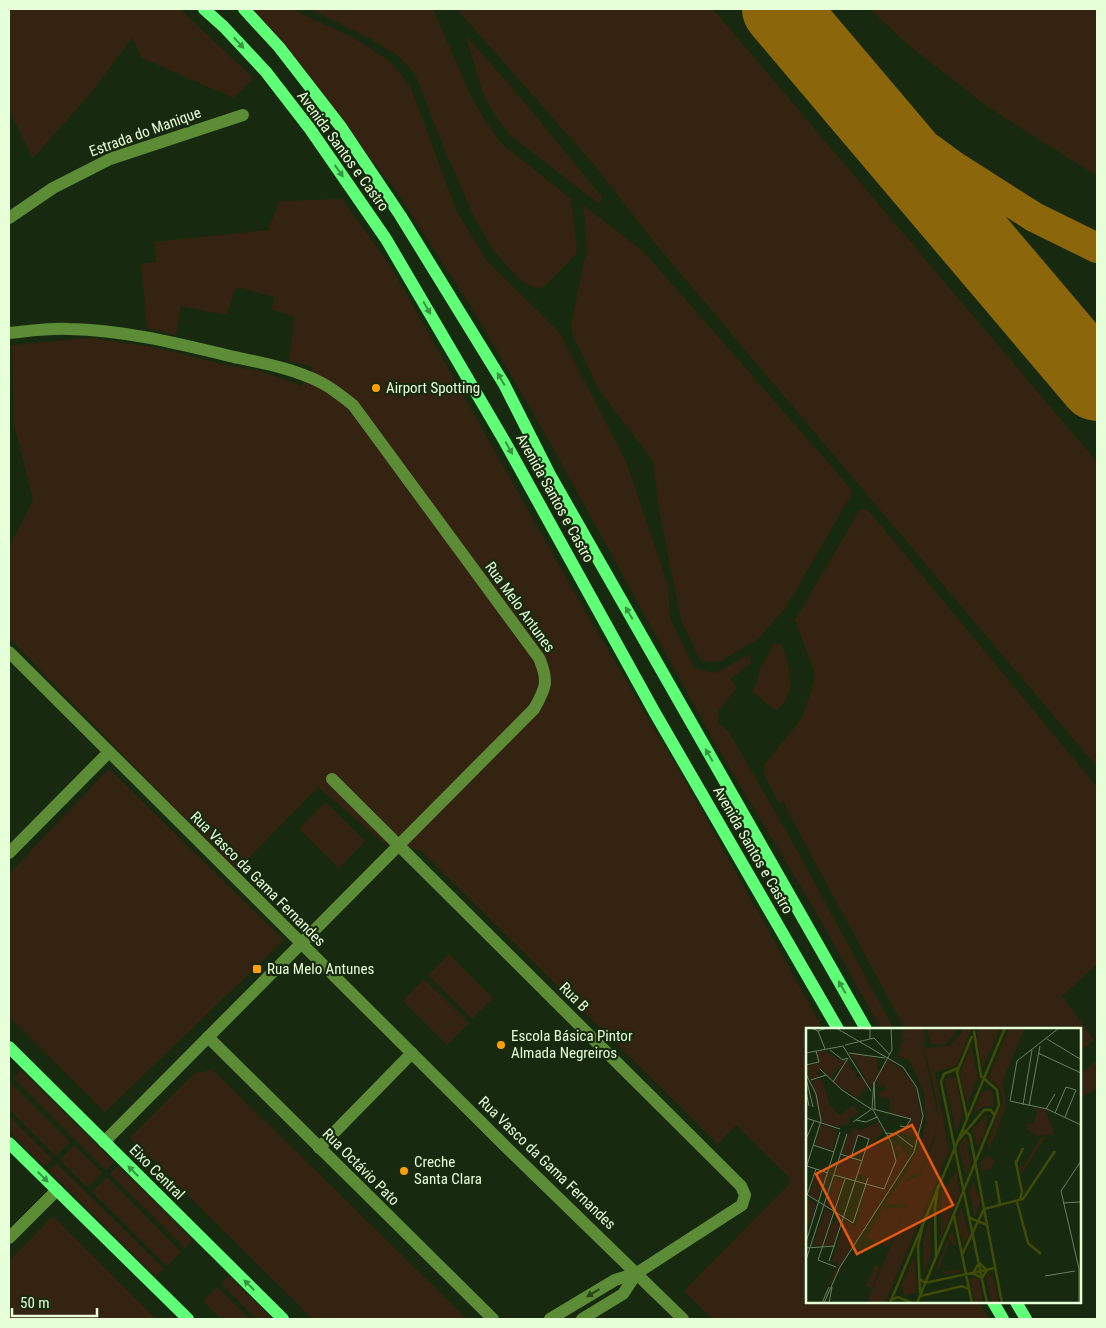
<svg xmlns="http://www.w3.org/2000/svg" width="1106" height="1328" font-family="'Roboto Condensed',sans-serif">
  <rect width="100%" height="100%" fill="#172a0f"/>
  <g fill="#352311">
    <polygon points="9,9 180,9 253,78 234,98 142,58 132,38 89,95 33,158 9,111"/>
    <polygon points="246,9 295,9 298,12 354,38 391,62 411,88 457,212 487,261 560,333 627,464 668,585 670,618 694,668 715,673 750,654 751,663 730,679 737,687 718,712 718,723 729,732 793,843 894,1029 881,1029 817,914 715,743 543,430 472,308 397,192 329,105"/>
    <polygon points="313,9 433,9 473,101 497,138 502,144 571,199 577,248 576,254 543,288 534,287 521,281 493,250 475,219 443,146 415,74 399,56 374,41 316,12"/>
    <polygon points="457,9 713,9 1097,462 1097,767 654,242 596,167"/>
    <polygon points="870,9 1097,9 1097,176 989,108 906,43"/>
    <polygon points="466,36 515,91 602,197 599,204 511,136 496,117 483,94"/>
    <polygon points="342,199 391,267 578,599 688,786 823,1029 807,1029 807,1302 979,1302 989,1319 713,1319 684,1291 789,1184 788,1176 736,1125 718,1144 420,850 386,845 318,787 236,871 9,638 9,547 33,500 14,424 12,345 92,338 158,348 217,363 264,372 302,386 313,367 289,361 294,317 271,309 275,297 236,287 227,315 181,306 176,335 147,328 141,264 156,262 154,242 268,230 279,201"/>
    <polygon points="583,205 643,251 852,490 851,495 786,607 759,638 721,661 710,662 700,660 681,620 659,510 654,463 648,454 599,390 572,333 571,326 587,247"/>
    <polygon points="861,508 868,510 1097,787 1097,964 1062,996 1094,1040 1080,1052 1080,1029 905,1029 787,810 784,801 779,804 764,774 764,765 802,718 812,688 815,674 795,620"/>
    <path d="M774,644H782C788,666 799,691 778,709H773L752,691L757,682L760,668Z"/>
    <polygon points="109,769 284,940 105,1112 9,1017 9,874"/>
    <polygon points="326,802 365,841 339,868 299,829"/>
    <polygon points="449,954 493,998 472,1019 428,975"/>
    <polygon points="424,979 469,1023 447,1045 403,1001"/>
    <polygon points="1097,1060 1097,1088 1080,1098 1080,1074"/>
    <polygon points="212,1069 215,1072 467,1319 313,1319 130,1138 194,1074"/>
    <polygon points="21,1070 114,1162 106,1170 14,1078"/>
    <polygon points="10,1082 70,1142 56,1156 9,1109 9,1083"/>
    <polygon points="9,1116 52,1159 45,1167 9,1131"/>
    <polygon points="74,1145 102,1173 88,1188 60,1160"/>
    <polygon points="56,1163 164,1269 156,1277 49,1171"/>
    <polygon points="118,1166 193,1240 185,1248 110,1174"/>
    <polygon points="107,1177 181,1252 167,1266 92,1192"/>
    <polygon points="53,1216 153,1316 157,1319 9,1319 9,1261"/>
    <polygon points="229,1276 273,1319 257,1319 221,1284"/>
    <polygon points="217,1287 250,1319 221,1319 203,1301"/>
  </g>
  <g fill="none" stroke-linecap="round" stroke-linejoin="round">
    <polyline stroke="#8b660a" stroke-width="30" points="818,54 898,125 957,168 1034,217 1097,248"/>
    <polyline stroke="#8b660a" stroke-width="76" points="780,9 1097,383"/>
    <g stroke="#5c8d36" stroke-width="12">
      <polyline points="9,218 53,188 110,159 243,115"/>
      <path d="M9,333C29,331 49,328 69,329C125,330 180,344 234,357C263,363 295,369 322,383C333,389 343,397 353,405L539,658C549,681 546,688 534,709L104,1142"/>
      <polyline points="9,652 507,1148 683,1319"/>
      <polyline points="332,779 741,1186 745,1195 742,1205 637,1273 615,1280 550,1319"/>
      <polyline points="9,853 108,753"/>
      <polyline points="208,1037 493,1319"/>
      <polyline points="319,1148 412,1053"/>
      <polyline points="9,1238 57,1190"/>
      <polyline points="582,1319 623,1294 637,1273"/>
    </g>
    <g stroke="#5fff77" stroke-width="12">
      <polyline points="204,9 224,27 266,72 310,129 386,239 505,442 655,713 838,1029"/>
      <polyline points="244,9 279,47 341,127 400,215 504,384 550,475 866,1029"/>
      <polyline points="9,1047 283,1319"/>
      <polyline points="9,1143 188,1319"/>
      <polyline points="993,1302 1003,1319"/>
      <polyline points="1016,1302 1026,1319"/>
    </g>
  </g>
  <defs><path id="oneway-solid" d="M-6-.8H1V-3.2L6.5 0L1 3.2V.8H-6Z" transform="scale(1.25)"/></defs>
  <g fill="#3b9443">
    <use href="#oneway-solid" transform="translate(239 43) rotate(47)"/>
    <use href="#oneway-solid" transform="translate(339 171) rotate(55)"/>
    <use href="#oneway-solid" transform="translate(427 308) rotate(60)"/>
    <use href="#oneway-solid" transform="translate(501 379) rotate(-121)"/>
    <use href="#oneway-solid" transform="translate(509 448) rotate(61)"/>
    <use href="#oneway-solid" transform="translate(629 613) rotate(-120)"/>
    <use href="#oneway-solid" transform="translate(709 755) rotate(-120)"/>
    <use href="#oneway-solid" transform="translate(842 987) rotate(-120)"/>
    <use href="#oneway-solid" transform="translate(133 1171) rotate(-135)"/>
    <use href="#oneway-solid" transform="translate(43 1177) rotate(45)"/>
    <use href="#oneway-solid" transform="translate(249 1285) rotate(-135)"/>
  </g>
  <use fill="#284319" href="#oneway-solid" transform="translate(593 1293) rotate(149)"/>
  <g fill="#ffa104" stroke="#172a0f" stroke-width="2">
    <circle cx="376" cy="388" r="5"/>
    <rect x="252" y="964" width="10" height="10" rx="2.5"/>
    <circle cx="501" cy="1045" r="5"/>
    <circle cx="404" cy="1171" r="5"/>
  </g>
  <g text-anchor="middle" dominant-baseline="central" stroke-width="4.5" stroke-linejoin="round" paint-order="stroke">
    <g font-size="15" fill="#e6ffd8" stroke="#172a0f">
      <text transform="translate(145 132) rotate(-20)">Estrada do Manique</text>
      <text transform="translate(343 151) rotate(54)">Avenida Santos e Castro</text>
      <text transform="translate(555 498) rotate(61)">Avenida Santos e Castro</text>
      <text transform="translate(520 607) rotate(54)">Rua Melo Antunes</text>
      <text transform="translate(753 850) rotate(60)">Avenida Santos e Castro</text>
      <text transform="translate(258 879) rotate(45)">Rua Vasco da Gama Fernandes</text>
      <text transform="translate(574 997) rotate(45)">Rua B</text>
      <text transform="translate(547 1163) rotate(44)">Rua Vasco da Gama Fernandes</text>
      <text transform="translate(361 1167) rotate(45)">Rua Octávio Pato</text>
      <text transform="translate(157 1172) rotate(45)">Eixo Central</text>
    </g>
    <g font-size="15" fill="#e6ffd8" stroke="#172a0f" text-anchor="start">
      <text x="386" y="388">Airport Spotting</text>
      <text x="267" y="969">Rua Melo Antunes</text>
      <text x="511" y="1036">Escola Básica Pintor<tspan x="511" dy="17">Almada Negreiros</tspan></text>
      <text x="414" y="1162">Creche<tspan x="414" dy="17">Santa Clara</tspan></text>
    </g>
  </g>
  <g transform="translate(806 1028)">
    <rect width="275" height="275" fill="#172a0f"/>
    <path d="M117,0L119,15L112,14L119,17L118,23L131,85L129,107L113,146H105L114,131L100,154L113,147L102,177L81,176L77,181L101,179L82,219L76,216L78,213L73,211L71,215L61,209L77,183L61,203L101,143L117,109L120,92L118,64L104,33L92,28L95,14L104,11L95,12L97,1ZM121,0H153L139,17L124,16ZM159,0H166L150,38L129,44L143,123L79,275H61L129,110L132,79L119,20L144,18ZM172,0H194L177,39L171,14ZM203,0H219L197,52L200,79L184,121L181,115L197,73L194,60L182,50ZM165,17L172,51L161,76L154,46ZM18,23L38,34L24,50L16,41L11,44L14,50L5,52L0,45V38L13,35L11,24ZM45,25L77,32L71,31L72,44L65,59ZM43,30V38L50,45L49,49L56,50L61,58L52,71L27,54ZM81,32L94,39L109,57L115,86L114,102L108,118V108L96,105L105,92L84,86V71L73,69V64L81,62L80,58L71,59V50ZM145,48L150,52L157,87L150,103L139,53ZM16,51L24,77L34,88L47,77L53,85L43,90V95L31,99L15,94L6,53ZM182,61L187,64L188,79L179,78L168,85L176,64ZM223,79L240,82L248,106L232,108L221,102V95L228,96L231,82ZM181,86L180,101L172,119L166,101ZM73,94L77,104L62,118H71L82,111L91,131L94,125L88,120L92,117L104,129L19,264L32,236L26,233L38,194L50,198L52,192L60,153L56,154L61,149L52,146L63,112L52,108L45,128L36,125L41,109L50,99L52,103ZM15,96L31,102L27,122L9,117ZM240,109L237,113L215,147L214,138L218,137L234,110ZM157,110L162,111L161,122L165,132L160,148L153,120ZM35,128L54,134L49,152L29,146ZM180,128L189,132L185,141L177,143L179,158L174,134ZM10,143L20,146L12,172L3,167ZM150,143L154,164L134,212L136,164ZM29,149L37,152L27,183L20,177ZM167,154L175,173L169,189L163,164ZM0,170L10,177L4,195L0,194ZM155,178L163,208L157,217L151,192ZM19,181L26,186L16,217L7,218ZM124,190L125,228L118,247L117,214ZM26,193L34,196L28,217L18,218ZM146,201L150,217L147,218L145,211L134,237L136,239L138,244L155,241L153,245L138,247L135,238L129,243ZM108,228L111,264L99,268L95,259ZM69,236L74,241L59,275L65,260L60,258L63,251L59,250H64ZM182,245L188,252L193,275H186L180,248ZM167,248L173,252L177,275H169L164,252Z" fill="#352311"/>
    <path fill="none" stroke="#404b07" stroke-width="2.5" d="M152,40L138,46L135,54L181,275M161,90L151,44L166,8M154,106L159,103L164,107L196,275M151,114L178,82H185L188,87M210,132V135L217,120M210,135L216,164L214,171M190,153L194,177M211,174L222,215L235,226M148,188L166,275M164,190L181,197M156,227L178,181L217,171L249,123M130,228L129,180L132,158M173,235L181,242L176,250L167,245ZM114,251L119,255L189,240M114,265L112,218L118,192M115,268L156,258L162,261M85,272L92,269L106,275M84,275L199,0M111,275L193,77L191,62L175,48L168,3"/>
    <path fill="none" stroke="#6a7f5f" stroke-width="1" d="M5,0L12,3L21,0M50,0L64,1V11M253,0L211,33L204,73L241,81L275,97M12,3L19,21M241,11L274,31M39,17L68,10L84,27M37,18L65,63M24,22L37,32L41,30M0,25L37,18M43,25L79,30M232,25L275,45M0,37L13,34L10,23M14,41L36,62L65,81M0,46L10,66L15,93L0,140M5,52L20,47M1,54L7,79M27,54L42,30M68,54L69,81M0,63L3,78M217,77L226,22M223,78L234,18M66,80L68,55L86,22L85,0M67,81L105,91L100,99L94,98M240,81L249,66M249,85L260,59L270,62L259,89M0,90L34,101M50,92L60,94L71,89M47,94L66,81M79,105L90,106L107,119M0,111L8,93M7,117L28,124M34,126L56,133M1,138L22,145M28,147L78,161L90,133L85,114L66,80M0,166L47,195L62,150M1,167L10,141M257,175L275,174M0,214L34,104M0,220L29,218M0,232L41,106M23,233L63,111L52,107L45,130M30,239L12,232L39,151M239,248L269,243M16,275L23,259M18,275L34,239L108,124L117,88L111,60L97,39L30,0M23,275L26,259M273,275V241L255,163L275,133"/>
    <path fill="#e8590c" fill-opacity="0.15" stroke="#e8590c" stroke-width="2.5" d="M106,97L147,177L51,226L10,146Z"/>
    <rect width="275" height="275" fill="none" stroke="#e6ffd8" stroke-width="2.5"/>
  </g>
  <rect width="1106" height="1328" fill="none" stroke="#e6ffd8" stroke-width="20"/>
  <path d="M12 1308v8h85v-8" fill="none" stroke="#e6ffd8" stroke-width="2.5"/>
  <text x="20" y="1308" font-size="15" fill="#e6ffd8" stroke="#172a0f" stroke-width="4" paint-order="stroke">50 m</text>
</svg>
